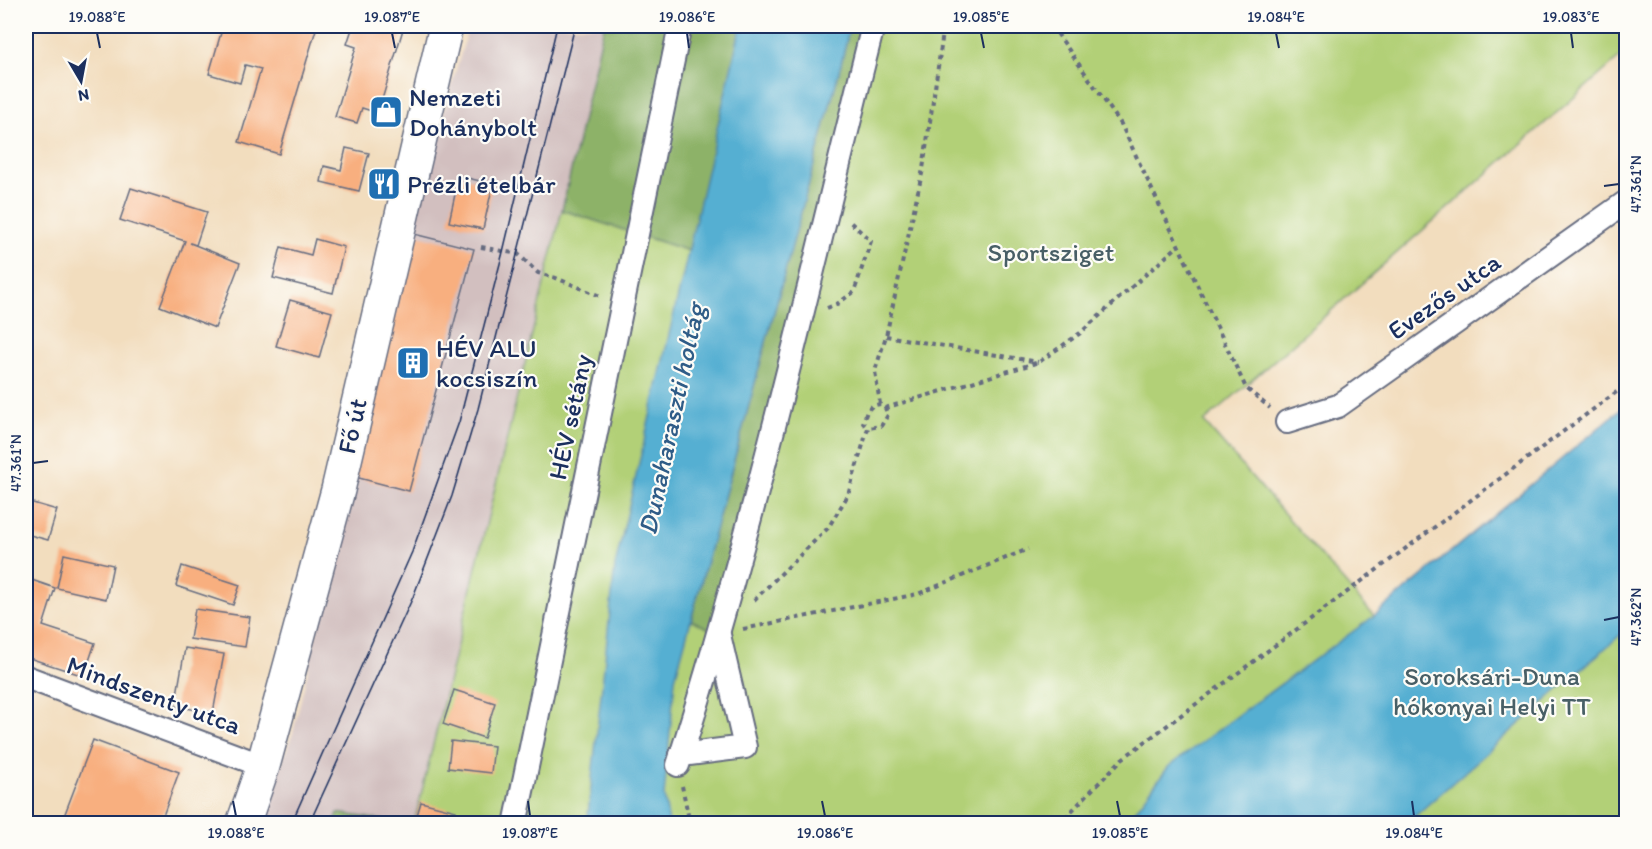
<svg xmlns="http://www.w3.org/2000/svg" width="1652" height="849" font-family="Itim,sans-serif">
  <rect width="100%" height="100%" fill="#fdfcf7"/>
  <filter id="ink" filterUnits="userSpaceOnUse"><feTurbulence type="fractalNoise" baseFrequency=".0167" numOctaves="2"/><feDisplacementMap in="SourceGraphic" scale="12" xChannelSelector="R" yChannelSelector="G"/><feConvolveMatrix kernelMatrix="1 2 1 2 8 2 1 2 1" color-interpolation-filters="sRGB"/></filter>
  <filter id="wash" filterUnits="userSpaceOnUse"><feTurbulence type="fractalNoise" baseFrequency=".008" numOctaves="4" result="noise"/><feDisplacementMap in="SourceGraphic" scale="24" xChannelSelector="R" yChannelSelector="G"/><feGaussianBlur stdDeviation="1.35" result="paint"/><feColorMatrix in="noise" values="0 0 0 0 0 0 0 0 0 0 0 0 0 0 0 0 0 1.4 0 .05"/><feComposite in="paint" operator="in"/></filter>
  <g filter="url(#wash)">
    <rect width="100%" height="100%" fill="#f2ddbe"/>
    <polygon fill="#d2bfbf" points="469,26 604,26 562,210 414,823 398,823 338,813 334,823 259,824 293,733 427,170"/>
    <polygon fill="#b2d077" stroke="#66806a" stroke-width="1.5" points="741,26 850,26 840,68 691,620 718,633 873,26 1626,26 1626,52 1204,422 1374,616 1626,405 1626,823 414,824 562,210 689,251"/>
    <g fill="#8db268" stroke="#547063" stroke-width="1.5">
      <polygon points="604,26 741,26 689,251 562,210"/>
      <polygon points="850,26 873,26 718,633 691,620 840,68"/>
      <polygon points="338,813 398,823 334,823"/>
    </g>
    <g fill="#54afd2" stroke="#386f98" stroke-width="1.5">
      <polygon points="741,26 850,26 840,68 675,679 664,796 669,823 587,824 615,566"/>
      <polygon points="1626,405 1626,630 1407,823 1126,823 1169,766 1374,616"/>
    </g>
    <g id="blocks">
      <g fill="#f8af7f">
        <polygon points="223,26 317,26 279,154 239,142 261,69 245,65 240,83 209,74"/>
        <polygon points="353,26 404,26 378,113 362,108 357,123 335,117 356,47 347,44"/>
        <polygon points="346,148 369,153 359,191 321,182 324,166 341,170"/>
        <polygon points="459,176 493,184 483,229 449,222"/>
        <polygon points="131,188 207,212 196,245 190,243 240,263 215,328 160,306 185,241 120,220"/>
        <polygon points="414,234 474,249 409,491 355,477"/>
        <polygon points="315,239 344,247 333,293 273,278 281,247 311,255"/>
        <polygon points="290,300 332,312 319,358 276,346"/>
        <polygon points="26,501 57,510 48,540 26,534"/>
        <polygon points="64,554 113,565 106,599 57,588"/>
        <polygon points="182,566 240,585 233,605 176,586"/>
        <polygon points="26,578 55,588 43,626 95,643 84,676 26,657"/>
        <polygon points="195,609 250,617 245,647 190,639"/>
        <polygon points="185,648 224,654 213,713 175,706"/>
        <polygon points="454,690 495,703 484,738 443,724"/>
        <polygon points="93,740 179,772 160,824 61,824"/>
        <polygon points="451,741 494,746 491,773 448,768"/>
        <polygon points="421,802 456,811 452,824 415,822"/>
      </g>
    </g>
  </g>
  <g filter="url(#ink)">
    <use href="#blocks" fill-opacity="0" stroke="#666c80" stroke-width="1.5"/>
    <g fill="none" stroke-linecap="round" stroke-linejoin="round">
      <defs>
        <g id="minor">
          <polyline points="1287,422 1338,406 1626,202"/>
          <polyline points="26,677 263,766"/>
          <polyline points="681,755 745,747 719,635"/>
          <path d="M678,765C756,522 811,273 873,26"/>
          <polyline points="516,820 680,26"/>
        </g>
        <polyline id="primary" points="243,824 263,766 338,490 446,26"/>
      </defs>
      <use href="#minor" stroke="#666c80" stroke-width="26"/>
      <use href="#primary" stroke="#666c80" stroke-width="36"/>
      <g stroke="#666c80" stroke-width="4" stroke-dasharray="4.5 4.5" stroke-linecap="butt">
        <polyline points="557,26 567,27"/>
        <polyline points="1052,26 1121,124 1246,388 1270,408"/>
        <polyline points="481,247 518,254 538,273 556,278 600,296"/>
        <polyline points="827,308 837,304 854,292 871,241 849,221"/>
        <polyline points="886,336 1038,362"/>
        <polyline points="880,404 875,371 886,336 923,169 944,26"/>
        <polyline points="885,408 1039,362 1079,334 1179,245"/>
        <polyline points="754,600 828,528 848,495 868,428 863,423 867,411 872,406 880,404 885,408 888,415 881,426 868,428"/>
        <polyline points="743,629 918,594 1028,549"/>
        <polyline points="682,786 690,824"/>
        <polyline points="1059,824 1122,759 1626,385"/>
      </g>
      <use href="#minor" stroke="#fff" stroke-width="22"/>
      <use href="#primary" stroke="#fff" stroke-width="33"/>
      <g stroke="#1b2f5e" stroke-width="1.5">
        <polyline points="291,824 412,552 459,422 503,252 557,26"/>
        <polyline points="309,824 413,597 452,496 478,409 575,26"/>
      </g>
    </g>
  </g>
  <path fill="none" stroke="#1b2f5e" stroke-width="2" d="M97,33L100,48M392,33L395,48M687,33L689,48M981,33L984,48M1276,33L1279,48M1571,33L1573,48M1604,186L1619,184M33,463L48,461M1604,620L1619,617M233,801L236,816M528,801L530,816M822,801L825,816M1117,801L1120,816M1412,801L1414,816"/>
  <defs>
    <symbol id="shop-square" viewBox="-11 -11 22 22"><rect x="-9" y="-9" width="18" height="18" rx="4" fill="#1f6fb2" stroke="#fdfcf7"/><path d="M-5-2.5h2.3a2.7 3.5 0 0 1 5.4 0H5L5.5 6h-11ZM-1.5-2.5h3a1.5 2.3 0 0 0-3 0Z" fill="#fff"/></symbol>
    <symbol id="restaurant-square" viewBox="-11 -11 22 22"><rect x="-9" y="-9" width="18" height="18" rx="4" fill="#1f6fb2" stroke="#fdfcf7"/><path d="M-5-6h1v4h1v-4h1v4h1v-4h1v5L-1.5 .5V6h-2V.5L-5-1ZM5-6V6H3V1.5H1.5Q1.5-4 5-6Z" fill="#fff"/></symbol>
    <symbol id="building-square" viewBox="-11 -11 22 22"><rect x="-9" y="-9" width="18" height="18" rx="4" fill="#1f6fb2" stroke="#fdfcf7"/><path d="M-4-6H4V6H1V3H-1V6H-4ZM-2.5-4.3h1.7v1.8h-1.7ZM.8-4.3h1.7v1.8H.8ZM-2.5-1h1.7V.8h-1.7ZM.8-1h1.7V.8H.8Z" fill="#fff"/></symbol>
  </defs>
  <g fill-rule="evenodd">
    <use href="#shop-square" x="367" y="93" width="38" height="38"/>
    <use href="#restaurant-square" x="365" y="165" width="38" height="38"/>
    <use href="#building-square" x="394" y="344" width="38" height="38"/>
  </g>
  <g text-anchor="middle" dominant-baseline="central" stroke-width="4.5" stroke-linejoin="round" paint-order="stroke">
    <g font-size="26" fill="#1b2f5e" stroke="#fdfcf7" text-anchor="start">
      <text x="409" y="97">Nemzeti<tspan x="409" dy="30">Dohánybolt</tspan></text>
      <text x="407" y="184">Prézli ételbár</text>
      <text x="436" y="348">HÉV ALU<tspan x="436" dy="30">kocsiszín</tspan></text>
    </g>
    <g font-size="26" fill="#485f66" stroke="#fdfcf7">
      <text x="1051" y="252">Sportsziget</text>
      <text x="1492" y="676">Soroksári-Duna<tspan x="1492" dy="30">hókonyai Helyi TT</tspan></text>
    </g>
    <g font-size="26" fill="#1b2f5e" stroke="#fdfcf7">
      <text transform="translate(1444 296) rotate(-35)">Evezős utca</text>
      <text transform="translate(570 417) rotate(-78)">HÉV sétány</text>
      <text transform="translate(352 426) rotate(-77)">Fő út</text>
      <text transform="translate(154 695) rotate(20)">Mindszenty utca</text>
    </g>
    <g font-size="27" font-style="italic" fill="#2f5c87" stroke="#fdfcf7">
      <text transform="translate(671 419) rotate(-78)">Dunaharaszti holtág</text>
    </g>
  </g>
  <rect width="1652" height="849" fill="none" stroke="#fdfcf7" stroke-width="66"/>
  <g transform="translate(81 81) rotate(170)" stroke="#fdfcf7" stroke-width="4.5" paint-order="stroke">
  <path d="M0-4.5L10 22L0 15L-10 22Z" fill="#1b2f5e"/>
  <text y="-9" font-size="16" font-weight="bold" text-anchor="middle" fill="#1b2f5e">N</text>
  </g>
  <rect x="33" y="33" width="1586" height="783" fill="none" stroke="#1b2f5e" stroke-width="2"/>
  <g font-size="15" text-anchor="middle" fill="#1b2f5e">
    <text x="97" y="22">19.088°E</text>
    <text x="392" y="22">19.087°E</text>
    <text x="687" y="22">19.086°E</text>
    <text x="981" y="22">19.085°E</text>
    <text x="1276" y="22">19.084°E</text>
    <text x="1571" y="22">19.083°E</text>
    <text transform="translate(1636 184) rotate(-90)" y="5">47.361°N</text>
    <text transform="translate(16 463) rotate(-90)" y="5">47.361°N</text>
    <text transform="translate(1636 617) rotate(-90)" y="5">47.362°N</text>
    <text x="236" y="838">19.088°E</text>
    <text x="530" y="838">19.087°E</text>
    <text x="825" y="838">19.086°E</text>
    <text x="1120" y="838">19.085°E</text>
    <text x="1414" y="838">19.084°E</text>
  </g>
</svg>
